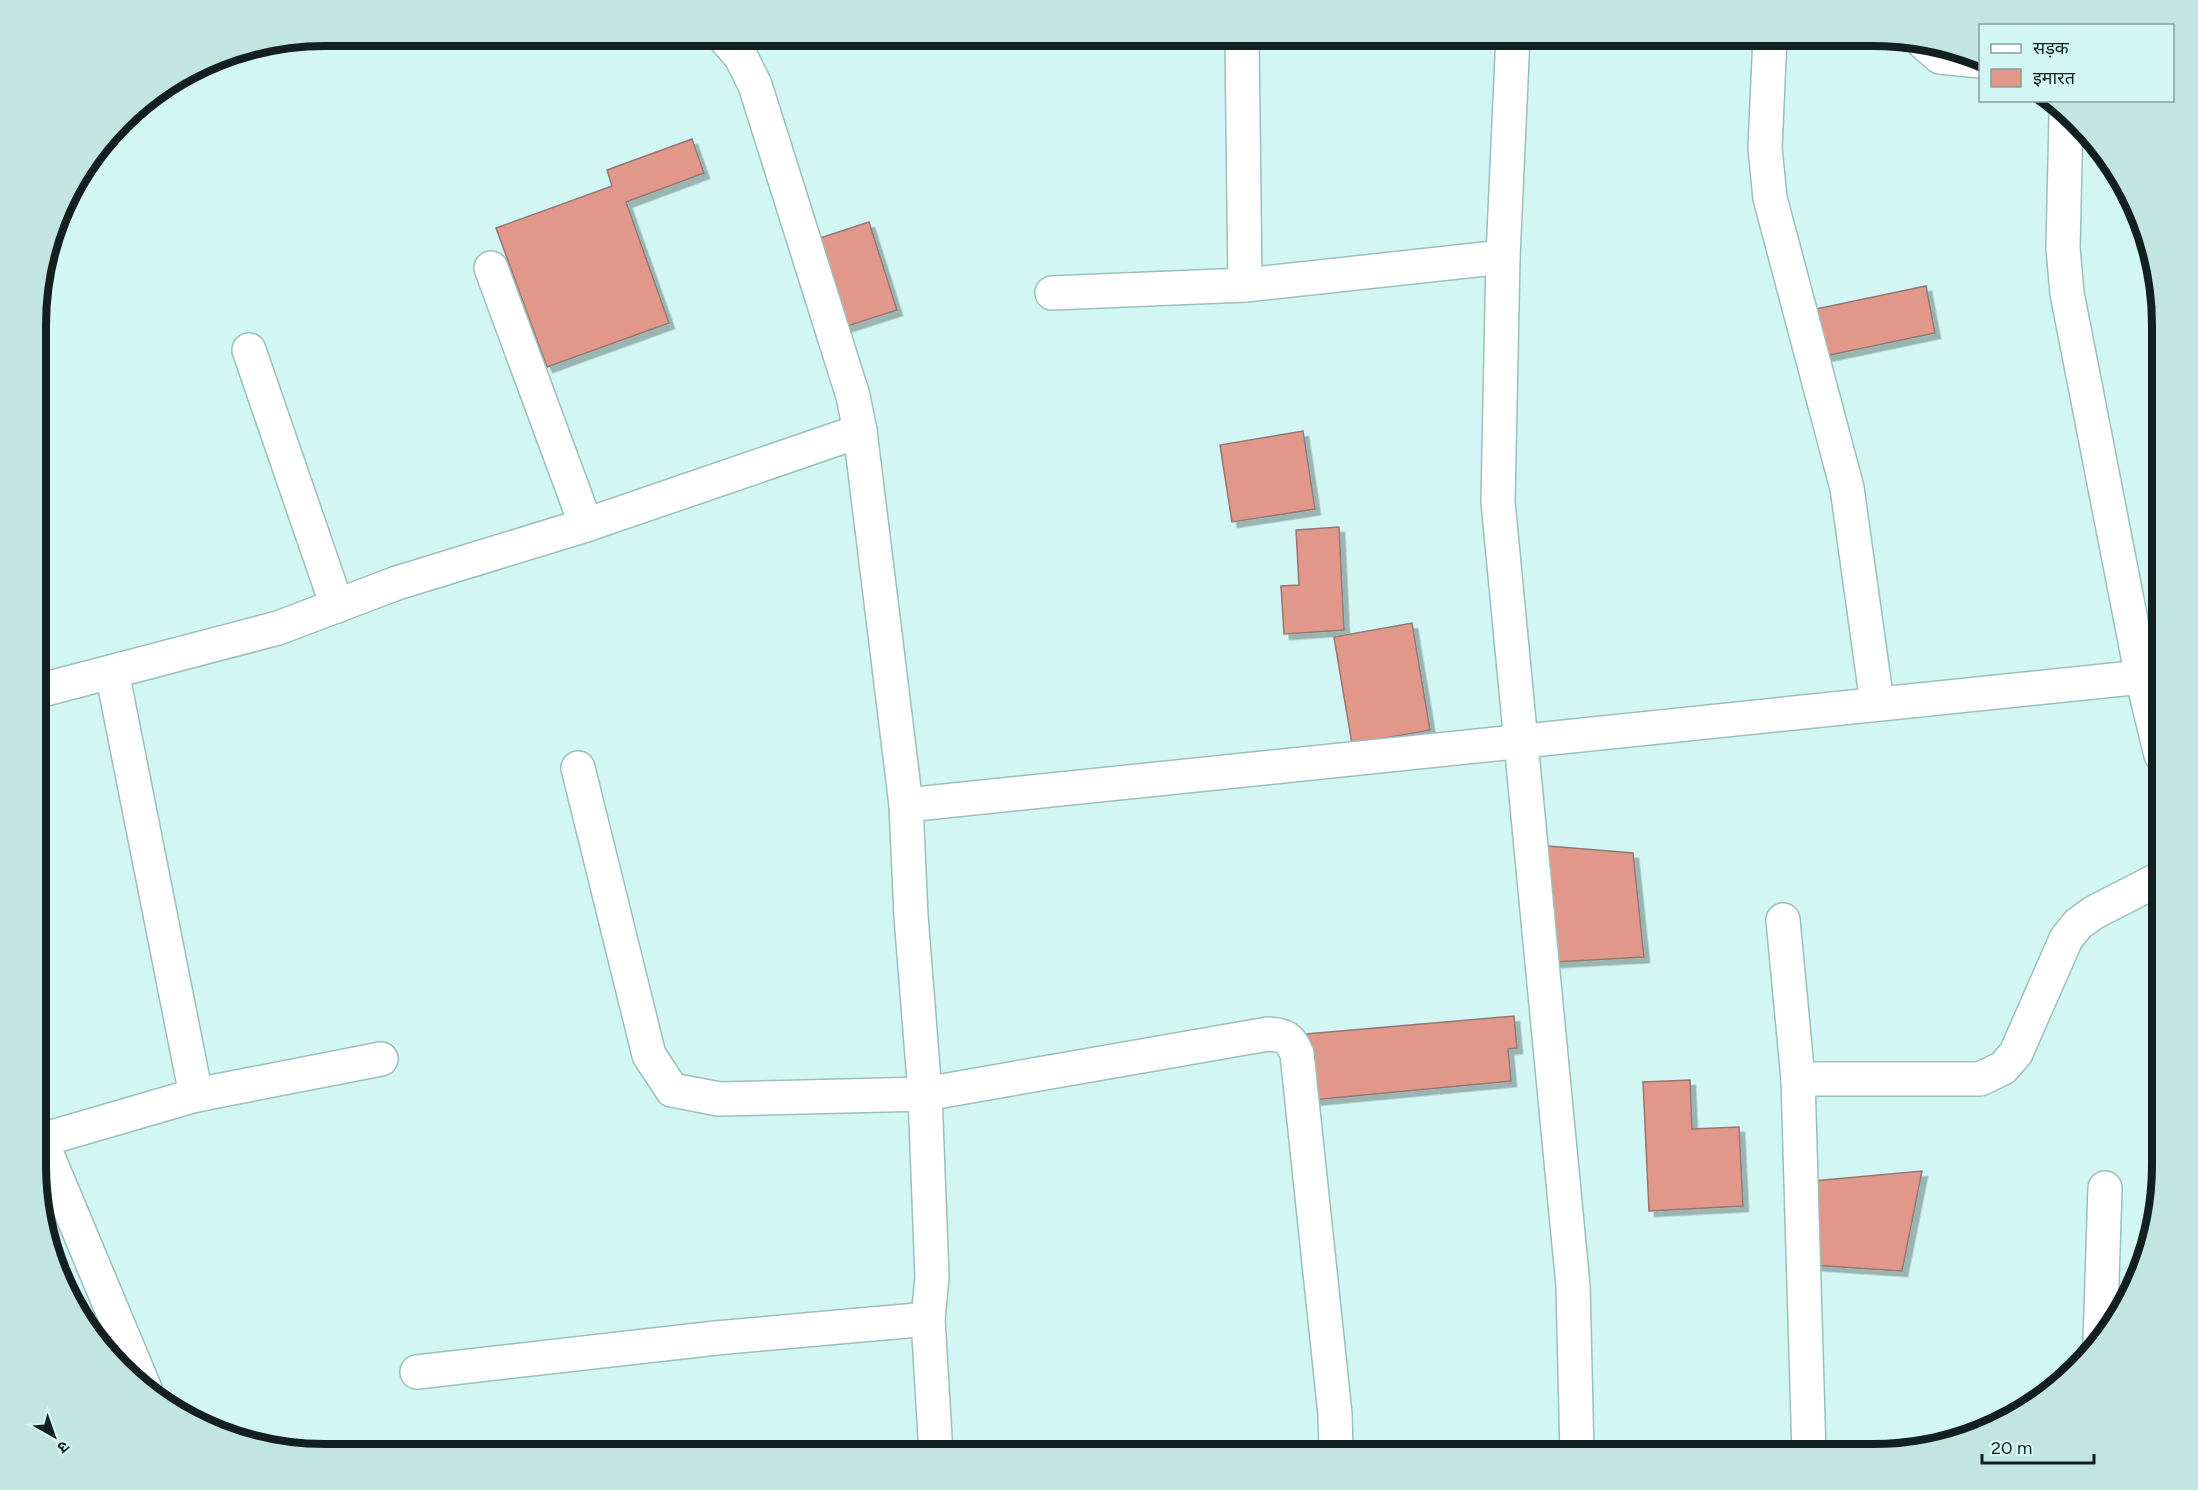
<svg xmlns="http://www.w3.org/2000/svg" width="2198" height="1490" font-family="Figtree,'Noto Sans Devanagari',sans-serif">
  <defs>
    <filter id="shadow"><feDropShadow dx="5.5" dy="5.5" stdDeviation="0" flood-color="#0004"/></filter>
  </defs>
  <rect width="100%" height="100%" fill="#d2f6f3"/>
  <g fill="#e1988b" stroke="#947772" stroke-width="1.5" filter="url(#shadow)">
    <polygon points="692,139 704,173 626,202 669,323 547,367 496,228 612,186 607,170"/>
    <polygon points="869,222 897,310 844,327 817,239"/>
    <polygon points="1926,286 1935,333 1820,357 1811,310"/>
    <polygon points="1303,431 1315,509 1232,522 1220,445"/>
    <polygon points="1339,527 1344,630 1284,634 1281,586 1299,585 1296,530"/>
    <polygon points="1412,623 1430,730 1352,744 1334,637"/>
    <polygon points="1536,845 1633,853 1644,957 1555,962"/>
    <polygon points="1514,1016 1517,1048 1508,1049 1511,1081 1312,1100 1306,1034"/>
    <polygon points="1690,1080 1692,1129 1739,1127 1743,1206 1649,1211 1643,1082"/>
    <polygon points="1922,1171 1902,1271 1812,1265 1813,1181"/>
  </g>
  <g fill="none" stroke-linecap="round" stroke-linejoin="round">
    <defs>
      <g id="minor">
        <polyline points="723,36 741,57 755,85 853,396 860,431 906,805 911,916 925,1094 932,1277 928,1319 936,1454"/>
        <polyline points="1242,36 1245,285"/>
        <polyline points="1513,36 1503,257 1498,502 1573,1286 1577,1454"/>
        <polyline points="1770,37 1765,148 1770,198 1847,488 1877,703"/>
        <polyline points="1924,43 1940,57 1980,61"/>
        <polyline points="2066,117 2063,248 2067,293 2142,677 2161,755"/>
        <polyline points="491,268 586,525"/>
        <polyline points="1052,293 1245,285 1503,257"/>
        <polyline points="249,350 337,606"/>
        <polyline points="112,672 196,1095"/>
        <polyline points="38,691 278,628 397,583 586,525 860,431"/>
        <path d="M578,768L649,1055L672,1090L719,1099L925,1094L1268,1034C1287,1036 1289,1037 1297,1054L1335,1414L1336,1454"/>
        <polyline points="906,805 2142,677"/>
        <polyline points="1783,920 1798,1079 1809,1454"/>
        <polyline points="1798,1079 1980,1079 2003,1068 2016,1053 2066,939 2078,924 2093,913 2161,878"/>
        <polyline points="41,1140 145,1389"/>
        <polyline points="38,1141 196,1095 381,1059"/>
        <polyline points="2100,1342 2105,1188"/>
        <polyline points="417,1372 716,1338 928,1319"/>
      </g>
    </defs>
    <use href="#minor" stroke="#9dbfbc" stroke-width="36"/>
    <use href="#minor" stroke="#fff" stroke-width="33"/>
  </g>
  <path d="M0 0H2198V1490H0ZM325 46H1873A279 279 0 0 1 2152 325V1165A279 279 0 0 1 1873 1444H325A279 279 0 0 1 46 1165V325A279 279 0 0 1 325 46Z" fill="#c3e5e2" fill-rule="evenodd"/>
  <path fill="none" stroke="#13201f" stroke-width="8" d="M325 46H1873A279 279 0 0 1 2152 325V1165A279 279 0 0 1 1873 1444H325A279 279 0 0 1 46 1165V325A279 279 0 0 1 325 46Z"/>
  <rect x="1979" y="24" width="195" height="78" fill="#d2f6f3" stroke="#86a09e" stroke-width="1.5"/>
  <rect x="1991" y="44" width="30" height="9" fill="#ffffff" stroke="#86a09e" stroke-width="1.5"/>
  <text x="2033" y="54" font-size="18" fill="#13201f">सड़क</text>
  <rect x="1991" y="69" width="30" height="18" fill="#e1988b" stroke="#86a09e" stroke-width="1.5"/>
  <text x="2033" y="84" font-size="18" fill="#13201f">इमारत</text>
  <g transform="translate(54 1436) rotate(140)" stroke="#d2f6f3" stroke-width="4.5" paint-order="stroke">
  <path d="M0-4.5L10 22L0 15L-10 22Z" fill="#13201f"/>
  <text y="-9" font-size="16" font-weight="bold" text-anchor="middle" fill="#13201f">उ</text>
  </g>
  <path d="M1982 1454v9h112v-9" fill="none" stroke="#13201f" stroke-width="3"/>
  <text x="1991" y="1454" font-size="18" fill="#13201f" stroke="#d2f6f3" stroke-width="4.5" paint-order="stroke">20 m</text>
</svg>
